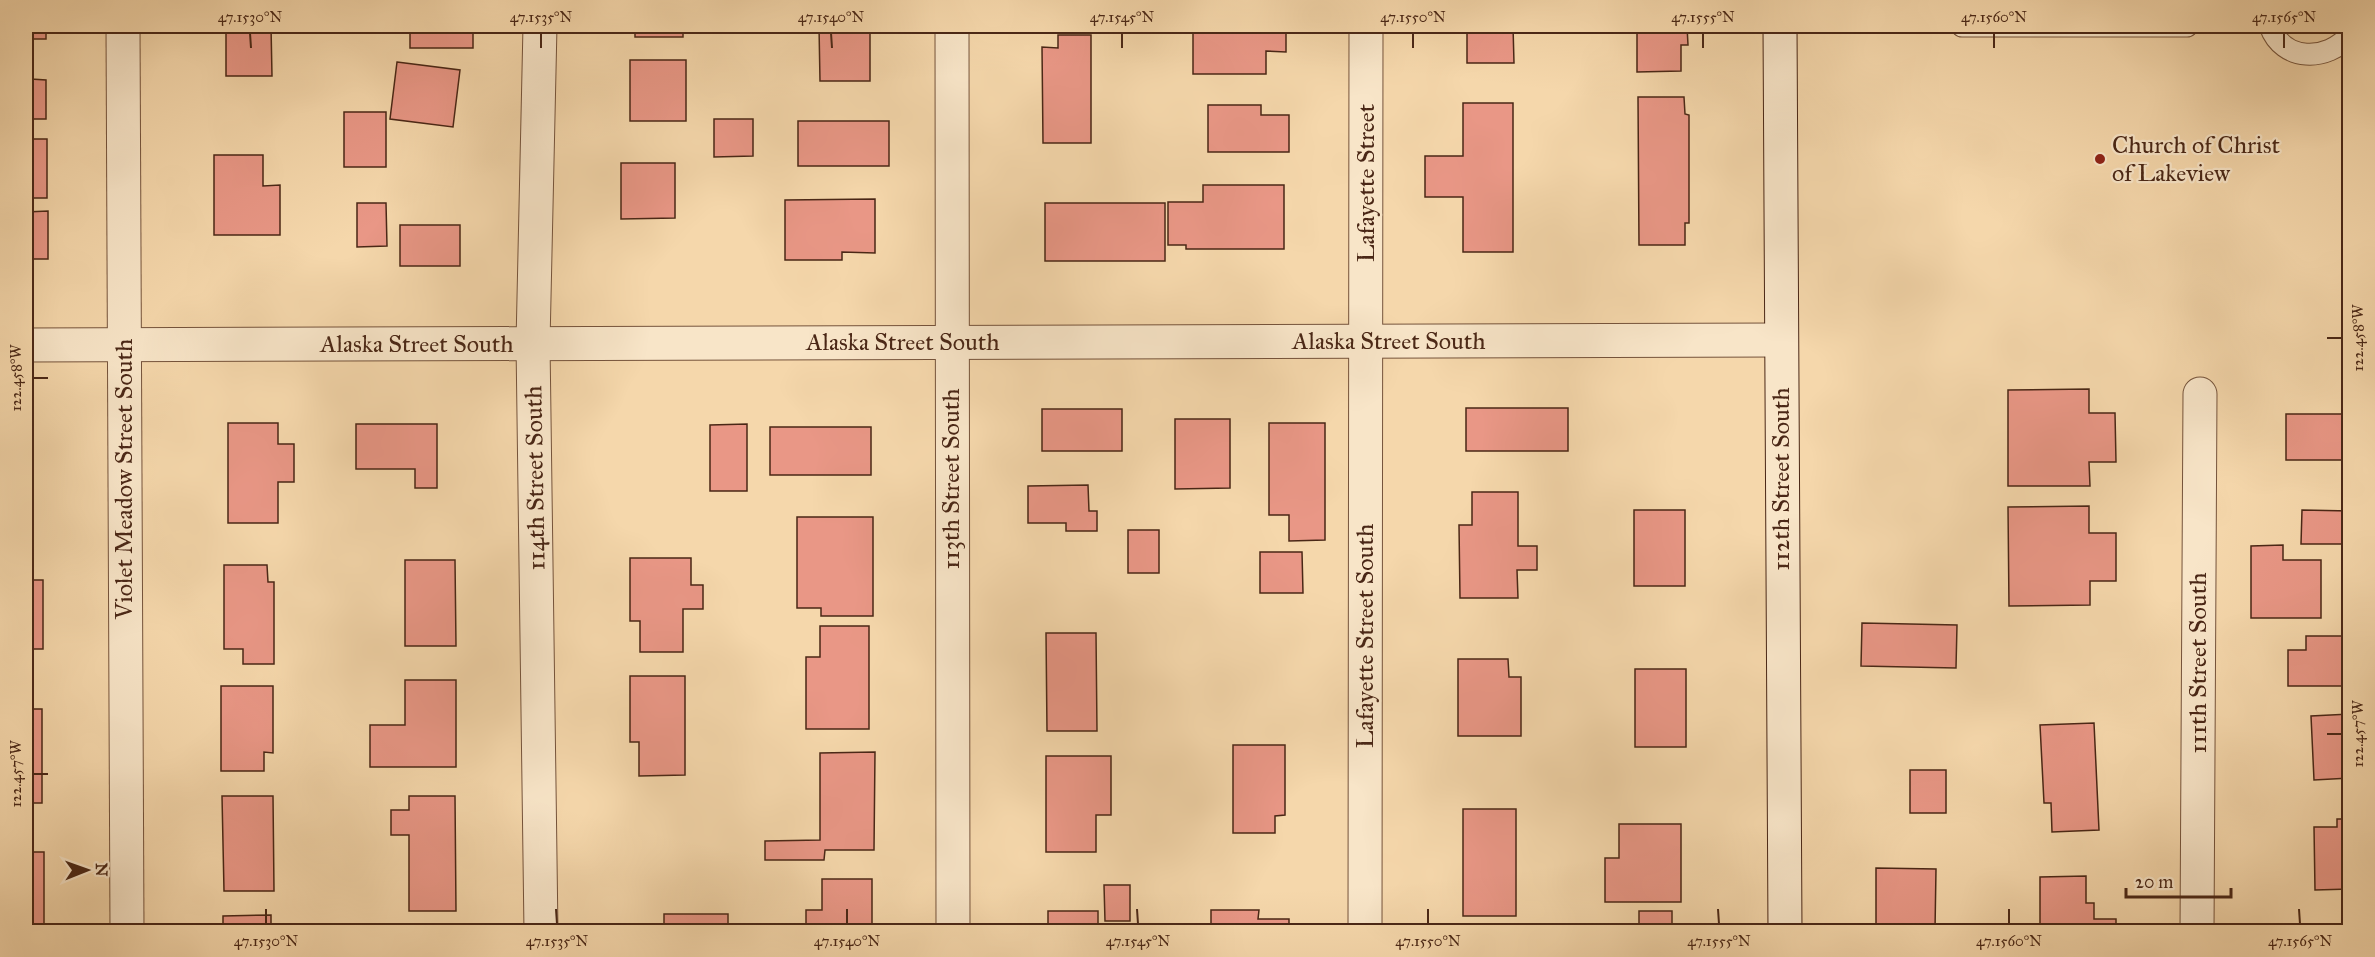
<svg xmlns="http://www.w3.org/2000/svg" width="2375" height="957" font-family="'IM FELL Great Primer',serif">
  <rect width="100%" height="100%" fill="#f5d7ab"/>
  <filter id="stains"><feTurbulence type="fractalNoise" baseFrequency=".00333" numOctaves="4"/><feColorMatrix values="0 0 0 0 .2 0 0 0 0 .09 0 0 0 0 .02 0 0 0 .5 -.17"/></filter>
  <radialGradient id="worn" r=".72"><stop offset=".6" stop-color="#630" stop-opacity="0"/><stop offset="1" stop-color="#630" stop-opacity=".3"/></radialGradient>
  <g fill="#e99786" stroke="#4a2716" stroke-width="1.5">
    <rect x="26" y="26" width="20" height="13"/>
    <polygon points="226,26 271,26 272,76 226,76"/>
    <rect x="410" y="26" width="63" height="22"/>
    <rect x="635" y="26" width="48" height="11"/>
    <polygon points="819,26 870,26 870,81 820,81"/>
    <polygon points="1193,26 1286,26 1286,52 1266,51 1266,74 1193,74"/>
    <polygon points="1458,26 1513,26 1514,63 1467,63 1467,32 1458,32"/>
    <polygon points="1637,26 1687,26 1688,45 1681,45 1681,71 1637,72"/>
    <polygon points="1058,35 1091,35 1091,143 1043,143 1042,47 1058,48"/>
    <rect x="630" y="60" width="56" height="61"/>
    <polygon points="26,62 31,62 31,79 46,80 46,119 26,119"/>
    <polygon points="397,62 460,70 453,127 390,119"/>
    <polygon points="1638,97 1684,97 1685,114 1689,115 1689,223 1685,223 1685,245 1639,245"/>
    <polygon points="1463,103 1513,103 1513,252 1463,252 1463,197 1425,197 1425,156 1463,156"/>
    <polygon points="1208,105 1261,105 1261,115 1289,115 1289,152 1208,152"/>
    <rect x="344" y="112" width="42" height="55"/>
    <polygon points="714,119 753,119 753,156 714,157"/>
    <rect x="798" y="121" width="91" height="45"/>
    <rect x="26" y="139" width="21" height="59"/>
    <polygon points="214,155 263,155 263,186 280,185 280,235 214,235"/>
    <polygon points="621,163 675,163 675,218 621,219"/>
    <polygon points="1203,185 1284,185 1284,249 1186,249 1186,245 1168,245 1168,202 1203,202"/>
    <polygon points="875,199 875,253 842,252 842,260 785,260 785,200"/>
    <polygon points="357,203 386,203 387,246 357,247"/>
    <rect x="1045" y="203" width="120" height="58"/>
    <polygon points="48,211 48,259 26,259 26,212"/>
    <rect x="400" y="225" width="60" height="41"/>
    <polygon points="2089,389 2089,413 2115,413 2116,462 2089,462 2090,486 2008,486 2008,390"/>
    <rect x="1466" y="408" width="102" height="43"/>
    <rect x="1042" y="409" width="80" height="42"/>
    <rect x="2286" y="414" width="64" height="46"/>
    <polygon points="1175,419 1230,419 1230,488 1175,489"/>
    <polygon points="228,423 278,423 278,444 294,444 294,482 278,482 278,523 228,523"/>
    <polygon points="1269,423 1325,423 1325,540 1289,541 1289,515 1269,515"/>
    <polygon points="356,424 437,424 437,488 415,488 415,469 356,469"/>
    <polygon points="747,424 747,491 710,491 710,425"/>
    <rect x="770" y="427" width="101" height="48"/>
    <rect x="26" y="432" width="7" height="44"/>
    <polygon points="1088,485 1089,511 1097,511 1097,531 1066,531 1066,523 1028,523 1028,486"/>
    <polygon points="1472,492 1518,492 1518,546 1537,546 1537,570 1517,570 1518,598 1460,598 1459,525 1472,525"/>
    <polygon points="2089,506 2089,533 2116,533 2116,581 2090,581 2090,605 2009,606 2008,507"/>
    <rect x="1634" y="510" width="51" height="76"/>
    <polygon points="2302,510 2350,511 2350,544 2301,544"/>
    <polygon points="797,517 873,517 873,616 821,616 821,608 797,608"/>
    <rect x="1128" y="530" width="31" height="43"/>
    <polygon points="2283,545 2283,560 2321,560 2321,618 2251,618 2251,546"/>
    <polygon points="1260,552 1302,552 1303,593 1260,593"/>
    <polygon points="630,558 691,558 691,585 703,585 703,609 683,609 683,652 640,652 640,621 630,621"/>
    <polygon points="405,560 455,560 456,646 405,646"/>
    <polygon points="224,565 267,565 268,582 274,582 274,664 243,664 243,649 224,649"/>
    <rect x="26" y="580" width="17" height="69"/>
    <polygon points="1862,623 1957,625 1956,668 1861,666"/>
    <polygon points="820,626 869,626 869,729 806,729 806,657 820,657"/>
    <polygon points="1046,633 1096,633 1097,731 1047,731"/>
    <polygon points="2306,636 2350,636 2350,686 2288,686 2288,650 2306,650"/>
    <polygon points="1458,659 1508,659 1509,677 1521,677 1521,736 1458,736"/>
    <rect x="1635" y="669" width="51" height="78"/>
    <polygon points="630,676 685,676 685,775 639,776 639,742 630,742"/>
    <polygon points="405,680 456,680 456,767 370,767 370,725 405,725"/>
    <polygon points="221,686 273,686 273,753 264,752 264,771 221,771"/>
    <rect x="26" y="709" width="16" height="94"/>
    <polygon points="2350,714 2350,778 2314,780 2311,716"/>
    <polygon points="2094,723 2099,830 2052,832 2051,803 2044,803 2040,725"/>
    <polygon points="1233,745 1285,745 1285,815 1275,816 1275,833 1233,833"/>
    <polygon points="875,752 874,850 825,850 824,860 765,860 765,841 820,840 820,753"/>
    <polygon points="1046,756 1111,756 1111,815 1096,815 1096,852 1046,852"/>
    <rect x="1910" y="770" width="36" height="43"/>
    <polygon points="222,796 273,796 274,891 224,891"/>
    <polygon points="409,796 455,796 456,911 409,911 409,835 391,835 391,810 409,810"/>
    <rect x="1463" y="809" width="53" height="107"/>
    <polygon points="2337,819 2350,819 2350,889 2315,890 2314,827 2337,827"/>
    <polygon points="1619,824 1681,824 1681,902 1605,902 1605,858 1619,858"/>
    <rect x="26" y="852" width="18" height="80"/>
    <polygon points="1876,868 1936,869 1935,930 1876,929"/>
    <polygon points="2086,876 2086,903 2094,903 2094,919 2116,919 2116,932 2040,932 2040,877"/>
    <polygon points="822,879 872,879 872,932 806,932 806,910 822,910"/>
    <polygon points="1104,885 1130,885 1130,921 1105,921"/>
    <polygon points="1211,910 1259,910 1258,919 1289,919 1289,932 1211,932"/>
    <rect x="1048" y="911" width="50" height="21"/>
    <rect x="1639" y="911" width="33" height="21"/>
    <rect x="664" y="914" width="64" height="18"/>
    <polygon points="271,915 271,932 223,932 223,916"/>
  </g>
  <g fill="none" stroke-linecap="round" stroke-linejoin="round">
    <defs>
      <g id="service">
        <polyline points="1962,26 2187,26"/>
        <path d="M2270,26C2283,62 2327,62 2350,35"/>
      </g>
      <g id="minor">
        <polyline points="123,26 127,932"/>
        <polyline points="540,26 533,343 541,932"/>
        <polyline points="952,26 953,932"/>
        <polyline points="26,345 1780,340"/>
        <polyline points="1365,932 1366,26"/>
        <polyline points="2197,932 2200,394"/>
      </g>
      <polyline id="secondary" points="1780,26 1785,932"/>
    </defs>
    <use href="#service" stroke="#75533b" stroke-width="23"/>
    <use href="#minor" stroke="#75533b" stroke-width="35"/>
    <use href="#secondary" stroke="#4a2716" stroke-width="35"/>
    <use href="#service" stroke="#f8e5c8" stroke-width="21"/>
    <use href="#minor" stroke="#f8e5c8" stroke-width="33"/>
    <use href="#secondary" stroke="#f8e5c8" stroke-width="33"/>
  </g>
  <path fill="none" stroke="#4a2716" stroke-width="2" d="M250,33L251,48M541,33V48M831,33L832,48M1122,33V48M1413,33V48M1703,33V48M1994,33V48M2284,33V48M2327,338H2342M33,378H48M2327,734H2342M33,774H48M266,909V924M556,909L557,924M847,909V924M1137,909L1138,924M1428,909V924M1718,909L1719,924M2009,909V924M2299,909L2300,924"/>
  <circle fill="#8f2418" stroke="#f8e5c8" stroke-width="2" cx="2100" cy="159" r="6"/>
  <g text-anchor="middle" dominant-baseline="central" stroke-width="4.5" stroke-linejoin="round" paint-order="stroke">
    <g font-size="24" fill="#4a2716" stroke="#f8e5c8" text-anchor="start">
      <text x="2112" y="145">Church of Christ<tspan x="2112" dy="28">of Lakeview</tspan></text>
    </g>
    <g font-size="24" fill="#4a2716" stroke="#f8e5c8">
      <text transform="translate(1366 183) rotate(-90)">Lafayette Street</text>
      <text x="1389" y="341">Alaska Street South</text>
      <text x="903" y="342">Alaska Street South</text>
      <text x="417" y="344">Alaska Street South</text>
      <text transform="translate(535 478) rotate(-91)">114th Street South</text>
      <text transform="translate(124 479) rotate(-90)">Violet Meadow Street South</text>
      <text transform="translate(951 479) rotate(-90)">113th Street South</text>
      <text transform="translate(1781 479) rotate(-90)">112th Street South</text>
      <text transform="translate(1365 636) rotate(-90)">Lafayette Street South</text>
      <text transform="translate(2198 663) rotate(-90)">111th Street South</text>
    </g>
  </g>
  <rect width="2375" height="957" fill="none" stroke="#f5d7ab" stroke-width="66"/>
  <g transform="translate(87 870) rotate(89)" stroke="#f8e5c8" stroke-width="4.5" paint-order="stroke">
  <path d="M0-4.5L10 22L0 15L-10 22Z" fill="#4a2716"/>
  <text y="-9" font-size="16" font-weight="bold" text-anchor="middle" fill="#4a2716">N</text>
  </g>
  <path d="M2126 888v9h105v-9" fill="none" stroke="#4a2716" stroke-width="3"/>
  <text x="2135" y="888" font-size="18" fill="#4a2716" stroke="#f8e5c8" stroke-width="4.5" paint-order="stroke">20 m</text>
  <rect x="33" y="33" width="2309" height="891" fill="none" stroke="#4a2716" stroke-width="2"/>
  <g font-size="15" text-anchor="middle" fill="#4a2716">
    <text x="250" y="22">47.1530°N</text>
    <text x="541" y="22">47.1535°N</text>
    <text x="831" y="22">47.1540°N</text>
    <text x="1122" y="22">47.1545°N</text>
    <text x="1413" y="22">47.1550°N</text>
    <text x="1703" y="22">47.1555°N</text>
    <text x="1994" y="22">47.1560°N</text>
    <text x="2284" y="22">47.1565°N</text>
    <text transform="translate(2358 338) rotate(-90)" y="5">122.458°W</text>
    <text transform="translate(16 378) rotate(-90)" y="5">122.458°W</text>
    <text transform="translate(2358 734) rotate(-90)" y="5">122.457°W</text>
    <text transform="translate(16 774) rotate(-90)" y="5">122.457°W</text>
    <text x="266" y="946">47.1530°N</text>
    <text x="557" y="946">47.1535°N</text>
    <text x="847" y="946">47.1540°N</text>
    <text x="1138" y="946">47.1545°N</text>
    <text x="1428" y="946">47.1550°N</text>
    <text x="1719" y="946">47.1555°N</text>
    <text x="2009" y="946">47.1560°N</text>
    <text x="2300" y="946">47.1565°N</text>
  </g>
  <rect width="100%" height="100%" filter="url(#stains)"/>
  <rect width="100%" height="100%" fill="url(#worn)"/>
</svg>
